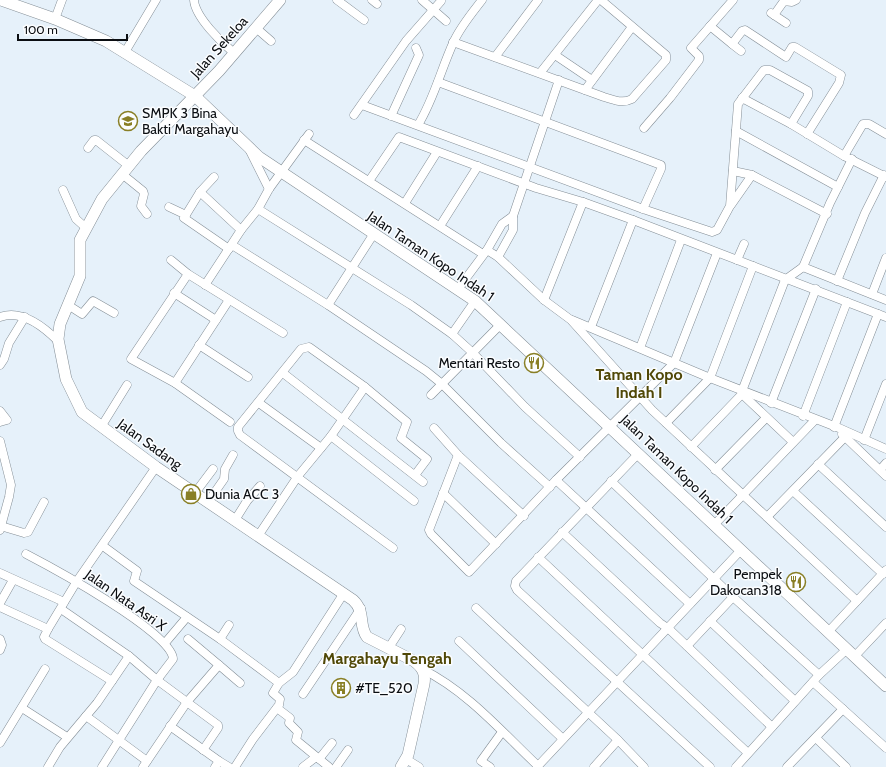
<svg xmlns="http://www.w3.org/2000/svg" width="886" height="767" font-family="Cabin,sans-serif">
  <rect width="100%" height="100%" fill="#e6f1fa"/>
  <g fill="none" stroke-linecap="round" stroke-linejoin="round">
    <defs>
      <g id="street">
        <path d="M194,0C195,17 222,43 234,53"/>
        <polyline points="337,0 364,20"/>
        <polyline points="372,0 377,4"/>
        <polyline points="422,0 446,21"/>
        <polyline points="771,13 786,23"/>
        <polyline points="774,15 784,1 792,2 796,0"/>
        <polyline points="55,19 62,0"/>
        <polyline points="710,26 732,44 742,31 745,30 786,57 792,47 795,47 841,75 839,83 807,134"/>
        <polyline points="256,28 271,41"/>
        <path d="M453,42L604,97C615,100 622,104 632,99L666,60V55L601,0"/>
        <polyline points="732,44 741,51"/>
        <polyline points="125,52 156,0"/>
        <polyline points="555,55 592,80"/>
        <polyline points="495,57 538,0"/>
        <polyline points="540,73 598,0"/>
        <polyline points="438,82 661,165 661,169 643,209"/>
        <polyline points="585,90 632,27"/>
        <polyline points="742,98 791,124 844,156 886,177"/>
        <polyline points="362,105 643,209 712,232 717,230 730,206 738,104 764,70 770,70 808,91 808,96 791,124"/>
        <polyline points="354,115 406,41 441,1"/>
        <polyline points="391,116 419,55 416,48"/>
        <path d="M418,125C434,99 441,69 454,41C461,26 472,13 482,0"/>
        <polyline points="644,128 670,98 699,60 699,56 691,48 733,0"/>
        <polyline points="736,131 838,187"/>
        <polyline points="304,140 483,254"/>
        <polyline points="88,148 94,140 96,140 129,166"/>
        <polyline points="250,151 269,189"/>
        <polyline points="844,156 863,124 869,124 886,134"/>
        <polyline points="733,171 752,175 827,214"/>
        <polyline points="122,174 143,191 144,194 141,206 147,214"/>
        <polyline points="214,177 200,192 184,218 229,249"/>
        <polyline points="369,181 399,137 536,188 583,202 633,220 886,317"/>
        <polyline points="63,190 76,219 85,227"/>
        <polyline points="200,192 241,230"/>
        <polyline points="405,203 437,152"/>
        <polyline points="731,205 752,175"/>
        <polyline points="169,207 186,215"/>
        <polyline points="258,209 411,305 452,334 473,353 525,407 580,457"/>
        <polyline points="440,226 478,166"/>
        <polyline points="232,245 328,305 426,371 442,384 501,443 550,487"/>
        <polyline points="487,250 502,224 513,216"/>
        <polyline points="498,257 513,230 513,216 559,80"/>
        <polyline points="171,260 188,274 283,333"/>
        <polyline points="737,260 744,244"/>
        <polyline points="803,267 830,203 852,159"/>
        <polyline points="188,274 131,359 175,383 230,422"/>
        <polyline points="837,281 865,213 884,175"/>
        <polyline points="205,285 241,230 258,209 269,189 309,134"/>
        <polyline points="458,289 487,250 498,257 544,300 571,320 652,410 857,601"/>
        <polyline points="174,293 216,320"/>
        <polyline points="872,294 886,258"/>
        <polyline points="544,300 583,202"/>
        <polyline points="68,305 82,314 93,301 114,313"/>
        <polyline points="328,305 373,235"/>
        <path d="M0,317C21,309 44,327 58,341"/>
        <polyline points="572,320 710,378 839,428 886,449"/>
        <polyline points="591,327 633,220"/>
        <polyline points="452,334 475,301"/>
        <polyline points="199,345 248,377"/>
        <polyline points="640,348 681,240"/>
        <polyline points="0,365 4,359 9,343 25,317"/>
        <polyline points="283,373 423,482"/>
        <polyline points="175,383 229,300"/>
        <polyline points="431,395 501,324"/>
        <polyline points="259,403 321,448"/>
        <polyline points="771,403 816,289"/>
        <polyline points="0,411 7,420 0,422"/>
        <polyline points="803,416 847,302"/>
        <polyline points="666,423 710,378 753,266"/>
        <polyline points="101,427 127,385"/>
        <polyline points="834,427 878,314"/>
        <polyline points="434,428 458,455 524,516"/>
        <polyline points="842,434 886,476"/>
        <polyline points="331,436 414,501"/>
        <polyline points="864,440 886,384"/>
        <polyline points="0,441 11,485 9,497 0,530"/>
        <polyline points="793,442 742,394 742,391 785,280 803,267 886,300"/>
        <polyline points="691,447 742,394"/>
        <polyline points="638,454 516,581 515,586 517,590 710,767"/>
        <polyline points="458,455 429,530 431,534 469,572 556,480 674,363 717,253"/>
        <polyline points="818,464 886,527"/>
        <polyline points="715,470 766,418"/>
        <polyline points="880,470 886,463"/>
        <polyline points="556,480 690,604"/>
        <polyline points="611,481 733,597 819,675"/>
        <polyline points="793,491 883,574"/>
        <polyline points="195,493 213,469"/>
        <polyline points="443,493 496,544"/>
        <polyline points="208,502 224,479 225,469 233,455"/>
        <polyline points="767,517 845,437"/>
        <polyline points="235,520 247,501 260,486"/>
        <polyline points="714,525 815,420"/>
        <polyline points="1,526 24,533 28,532 44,502"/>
        <polyline points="562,532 660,623 669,629 772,727"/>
        <polyline points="258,536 298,476 331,436 365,387"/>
        <polyline points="103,546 137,571 134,581 220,639 279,683"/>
        <polyline points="393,548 240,435 238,431 238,427 301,349 309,347 365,387 407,422 401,438 427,459 415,475"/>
        <path d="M26,554C51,567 173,633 173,659L157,680L102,767"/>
        <polyline points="538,557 748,753"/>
        <polyline points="0,573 64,602"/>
        <polyline points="0,603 13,580"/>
        <polyline points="0,607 48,629 44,637 45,639 112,681"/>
        <polyline points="476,608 618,740 644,767"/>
        <polyline points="61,609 129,656 157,680 218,725 218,728 203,750"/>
        <polyline points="710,621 795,701"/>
        <polyline points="48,629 77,581 156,467"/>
        <polyline points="828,632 886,570"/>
        <polyline points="0,639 2,645 0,650"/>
        <polyline points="188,639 219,665"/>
        <polyline points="220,639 229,625"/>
        <polyline points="459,641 563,739"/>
        <polyline points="165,643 187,617"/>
        <polyline points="687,646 733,597"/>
        <polyline points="388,649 401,629"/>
        <polyline points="854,657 886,623"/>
        <path d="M422,669C468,692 501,731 538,766"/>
        <polyline points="813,682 886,748"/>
        <polyline points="303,694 361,608"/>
        <polyline points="22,708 67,737"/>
        <polyline points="277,708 290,718 289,723 298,732 296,740 329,767"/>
        <polyline points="86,716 147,761"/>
        <polyline points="170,726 219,761 215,767"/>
        <polyline points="816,738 846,767"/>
        <polyline points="0,743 45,669"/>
        <polyline points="319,759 332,743"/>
        <polyline points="406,759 419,767"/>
        <polyline points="219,761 229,767"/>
        <polyline points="48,767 60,747 97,703 129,656"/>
        <polyline points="143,767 187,702 219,665 240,683"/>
        <polyline points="235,767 253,739 279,705 280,699 273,693 279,683 293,672 344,593"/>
        <polyline points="303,767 316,757"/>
        <polyline points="336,767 348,750"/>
        <polyline points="490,767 481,761 502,732"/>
        <polyline points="537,767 741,550"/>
        <polyline points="594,767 618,740"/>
        <polyline points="736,767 819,675 846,650"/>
        <polyline points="787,767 843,709"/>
      </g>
      <g id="secondary">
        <polyline points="1,0 55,19 106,41 195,96 259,157 475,301 886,686"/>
        <path d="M280,0L219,71L141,151L102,199L80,240V276L60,324L58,339L66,379L82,412L156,467L353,600C366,612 358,625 367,637L414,661C422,667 426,673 424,684L408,755L401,767"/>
      </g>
    </defs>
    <use href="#street" stroke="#848e96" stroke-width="9"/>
    <use href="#secondary" stroke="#848e96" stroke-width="12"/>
    <use href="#street" stroke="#fff" stroke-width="8"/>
    <use href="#secondary" stroke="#fff" stroke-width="11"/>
  </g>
  <defs>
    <symbol id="school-ring" viewBox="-11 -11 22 22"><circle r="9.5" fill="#fbfdff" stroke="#897f26" stroke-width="1.5"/><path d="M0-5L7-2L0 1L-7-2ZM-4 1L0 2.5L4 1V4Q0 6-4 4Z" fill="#897f26"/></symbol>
    <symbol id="restaurant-ring" viewBox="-11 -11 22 22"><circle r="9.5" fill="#fbfdff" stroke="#897f26" stroke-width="1.5"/><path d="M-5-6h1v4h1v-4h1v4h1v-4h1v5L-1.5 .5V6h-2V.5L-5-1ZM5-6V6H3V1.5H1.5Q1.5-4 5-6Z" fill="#897f26"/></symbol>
    <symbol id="shop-ring" viewBox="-11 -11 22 22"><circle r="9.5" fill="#fbfdff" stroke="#897f26" stroke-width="1.5"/><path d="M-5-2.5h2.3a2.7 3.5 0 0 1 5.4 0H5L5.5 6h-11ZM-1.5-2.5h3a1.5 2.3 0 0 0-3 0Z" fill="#897f26"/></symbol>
    <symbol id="building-ring" viewBox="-11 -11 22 22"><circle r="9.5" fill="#fbfdff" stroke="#897f26" stroke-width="1.5"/><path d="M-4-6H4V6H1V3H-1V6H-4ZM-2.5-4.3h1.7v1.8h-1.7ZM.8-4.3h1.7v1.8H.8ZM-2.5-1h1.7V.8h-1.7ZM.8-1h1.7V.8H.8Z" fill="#897f26"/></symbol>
  </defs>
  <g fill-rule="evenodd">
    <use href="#school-ring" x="117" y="110" width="22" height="22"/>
    <use href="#restaurant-ring" x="523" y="352" width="22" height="22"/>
    <use href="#shop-ring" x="180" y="483" width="22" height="22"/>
    <use href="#restaurant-ring" x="785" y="571" width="22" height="22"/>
    <use href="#building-ring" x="330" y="677" width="22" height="22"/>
  </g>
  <g text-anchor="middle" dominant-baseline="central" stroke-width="3" stroke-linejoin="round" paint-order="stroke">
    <g font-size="14" fill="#0b0e12" stroke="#fbfdff">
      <text transform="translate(219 47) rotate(-48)">Jalan Sekeloa</text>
      <text transform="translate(431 256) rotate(34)">Jalan Taman Kopo Indah 1</text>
      <text transform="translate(150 444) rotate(36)">Jalan Sadang</text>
      <text transform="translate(677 469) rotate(44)">Jalan Taman Kopo Indah 1</text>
      <text transform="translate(126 600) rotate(35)">Jalan Nata Asri X</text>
    </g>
    <g font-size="14" fill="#0b0e12" stroke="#fbfdff" text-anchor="start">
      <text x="142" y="113">SMPK 3 Bina<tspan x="142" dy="16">Bakti Margahayu</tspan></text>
      <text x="520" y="363" text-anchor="end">Mentari Resto</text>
      <text x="205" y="494">Dunia ACC 3</text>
      <text x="782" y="574" text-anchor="end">Pempek<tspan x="782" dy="16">Dakocan318</tspan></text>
      <text x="355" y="688">#TE_520</text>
    </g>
    <g font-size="16" font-weight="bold" fill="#504807" stroke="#fbfdff">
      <text x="639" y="374">Taman Kopo<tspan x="639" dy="18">Indah I</tspan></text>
      <text x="387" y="658">Margahayu Tengah</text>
    </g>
  </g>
  <path d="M18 34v6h109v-6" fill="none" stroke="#0b0e12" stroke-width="2"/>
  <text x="24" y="34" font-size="12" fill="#0b0e12" stroke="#fbfdff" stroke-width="3" paint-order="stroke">100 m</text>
</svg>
